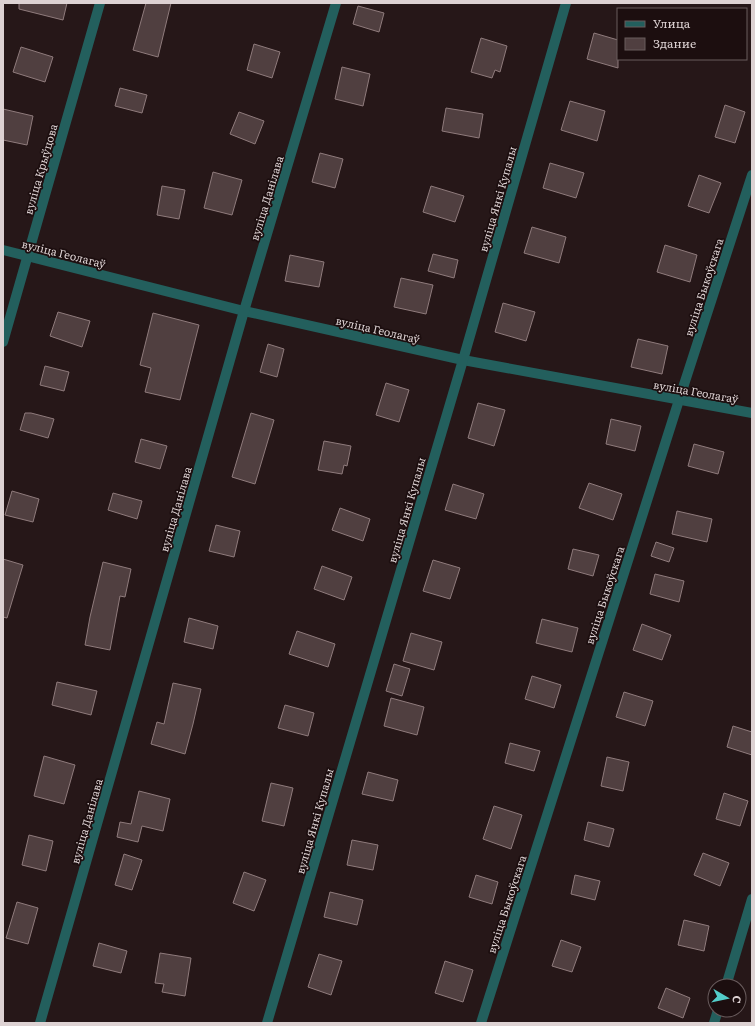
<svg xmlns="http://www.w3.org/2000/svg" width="755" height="1026" font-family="Literata,serif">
  <rect width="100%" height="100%" fill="#261718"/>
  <g fill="#503f40" stroke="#8f7b7c">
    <polygon points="19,3 67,3 63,20 19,9"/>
    <polygon points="146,3 171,3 158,57 133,50"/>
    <polygon points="358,6 384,13 379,32 353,24"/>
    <polygon points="594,33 618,40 618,68 587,59"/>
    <polygon points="481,38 507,46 500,72 495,70 492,78 471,72"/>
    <polygon points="254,44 280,52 272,78 247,70"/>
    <polygon points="21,47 53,57 45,82 13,72"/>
    <polygon points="342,67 370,74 363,106 335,99"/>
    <polygon points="120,88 147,95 142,113 115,106"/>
    <polygon points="570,101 605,111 597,141 561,130"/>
    <polygon points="725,105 745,112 735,143 715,137"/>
    <polygon points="446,108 483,114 479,138 442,131"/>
    <polygon points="3,109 33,116 27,145 3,140"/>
    <polygon points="239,112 264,121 255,144 230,134"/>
    <polygon points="320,153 343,159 335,188 312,182"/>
    <polygon points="550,163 584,173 576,198 543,188"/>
    <polygon points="213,172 242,180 232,215 204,208"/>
    <polygon points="699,175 721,183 709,213 688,206"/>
    <polygon points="162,186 185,190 179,219 157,215"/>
    <polygon points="431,186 464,196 455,222 423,212"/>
    <polygon points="532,227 566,237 559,263 524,253"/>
    <polygon points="665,245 697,255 690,282 657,272"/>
    <polygon points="433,254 458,260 454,278 428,271"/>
    <polygon points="290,255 324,262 319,287 285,281"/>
    <polygon points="401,278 433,285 426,314 394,307"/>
    <polygon points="503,303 535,312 526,341 495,332"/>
    <polygon points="58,312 90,321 82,347 50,336"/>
    <polygon points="153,313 199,325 180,400 145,392 151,368 140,365"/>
    <polygon points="638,339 668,346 662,374 631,367"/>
    <polygon points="268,344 284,349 277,377 260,372"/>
    <polygon points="45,366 69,372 64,391 40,385"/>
    <polygon points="386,383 409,390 399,422 376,415"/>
    <polygon points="478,403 505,410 494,446 468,438"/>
    <polygon points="25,413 31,413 54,419 48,438 20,430"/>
    <polygon points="251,413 274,420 255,484 232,477"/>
    <polygon points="611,419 641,426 635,451 606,444"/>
    <polygon points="141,439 167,446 160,469 135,462"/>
    <polygon points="324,441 351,446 347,466 344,465 342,474 318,470"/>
    <polygon points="694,444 724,452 718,474 688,466"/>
    <polygon points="589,483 622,494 613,520 579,508"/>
    <polygon points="453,484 484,494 476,519 445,510"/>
    <polygon points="12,491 39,499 33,522 5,515"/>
    <polygon points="113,493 142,501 137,519 108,510"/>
    <polygon points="340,508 370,519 363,541 332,530"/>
    <polygon points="677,511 712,519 707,542 672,534"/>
    <polygon points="216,525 240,531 234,557 209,551"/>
    <polygon points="656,542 674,548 669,562 651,556"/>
    <polygon points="573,549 599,555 593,576 568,569"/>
    <polygon points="3,559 23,565 7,618 3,617"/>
    <polygon points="433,560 460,568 450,599 423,591"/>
    <polygon points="103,562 131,569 125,597 120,596 110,650 85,645 90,617"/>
    <polygon points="322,566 352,577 344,600 314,589"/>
    <polygon points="655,574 684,581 679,602 650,594"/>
    <polygon points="189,618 218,626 213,649 184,642"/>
    <polygon points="542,619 578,628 572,652 536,643"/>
    <polygon points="642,624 671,635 662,660 633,650"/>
    <polygon points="297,631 335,644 328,667 289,654"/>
    <polygon points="411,633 442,642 434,670 403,661"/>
    <polygon points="394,664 410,669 402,696 386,691"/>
    <polygon points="532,676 561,685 554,708 525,699"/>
    <polygon points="57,682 97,691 91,715 52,705"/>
    <polygon points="173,683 201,689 193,724 185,754 151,744 157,722 164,724"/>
    <polygon points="624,692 653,701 645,726 616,717"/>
    <polygon points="391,698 424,707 417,735 384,726"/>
    <polygon points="285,705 314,713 308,736 278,728"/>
    <polygon points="733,726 752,732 752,755 727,747"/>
    <polygon points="510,743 540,751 534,771 505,763"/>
    <polygon points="44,756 75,765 64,804 34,796"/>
    <polygon points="607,757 629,762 623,791 601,786"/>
    <polygon points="368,772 398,780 393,801 362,794"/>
    <polygon points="271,783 293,788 284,826 262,821"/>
    <polygon points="139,791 170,799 163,831 142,826 138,842 117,837 120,822 131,824"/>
    <polygon points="724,793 748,801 740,826 716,819"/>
    <polygon points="494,806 522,815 511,849 483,839"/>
    <polygon points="588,822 614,829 609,847 584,840"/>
    <polygon points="29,835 53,841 46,871 22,865"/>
    <polygon points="352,840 378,845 373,870 347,865"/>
    <polygon points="703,853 729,863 720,886 694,875"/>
    <polygon points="124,854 142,860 132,890 115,885"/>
    <polygon points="244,872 266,880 254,911 233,903"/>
    <polygon points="476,875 498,882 492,904 469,897"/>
    <polygon points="575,875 600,881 595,900 571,894"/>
    <polygon points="330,892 363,900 357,925 324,917"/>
    <polygon points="17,902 38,908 28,944 6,938"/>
    <polygon points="684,920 709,926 704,951 678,945"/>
    <polygon points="561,940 581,947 572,972 552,966"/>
    <polygon points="99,943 127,951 121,973 93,966"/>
    <polygon points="160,953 191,958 185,996 162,992 164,984 155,983"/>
    <polygon points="319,954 342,961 331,995 308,987"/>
    <polygon points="445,961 473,970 463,1002 435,993"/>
    <polygon points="666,988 690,998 683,1018 658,1008"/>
  </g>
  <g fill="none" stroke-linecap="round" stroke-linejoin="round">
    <g stroke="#235f5d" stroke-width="10">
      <polyline points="3,250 244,311 463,360 752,413"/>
      <polyline points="3,342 100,3"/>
      <polyline points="726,986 752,899"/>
      <polyline points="40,1023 244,311 336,3"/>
      <polyline points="267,1023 463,360 566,3"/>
      <polyline points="481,1023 679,400 752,175"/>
      <polyline points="714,1023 718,1010"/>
    </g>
  </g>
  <g text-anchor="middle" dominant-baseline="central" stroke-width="3.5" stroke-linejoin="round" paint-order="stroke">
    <g font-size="11" fill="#ddd2d3" stroke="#1c0e0f">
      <text transform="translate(40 169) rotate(-74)">вуліца Крыўцова</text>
      <text transform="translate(266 198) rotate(-73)">вуліца Данілава</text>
      <text transform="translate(497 199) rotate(-74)">вуліца Янкі Купалы</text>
      <text transform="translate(64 253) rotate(14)">вуліца Геолагаў</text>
      <text transform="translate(703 287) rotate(-72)">вуліца Быкоўскага</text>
      <text transform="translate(378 329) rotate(13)">вуліца Геолагаў</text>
      <text transform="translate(696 391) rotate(10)">вуліца Геолагаў</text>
      <text transform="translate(175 509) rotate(-74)">вуліца Данілава</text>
      <text transform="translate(406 510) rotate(-74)">вуліца Янкі Купалы</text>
      <text transform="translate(604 595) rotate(-72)">вуліца Быкоўскага</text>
      <text transform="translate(86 821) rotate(-74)">вуліца Данілава</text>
      <text transform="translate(314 821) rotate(-74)">вуліца Янкі Купалы</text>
      <text transform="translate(506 904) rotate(-72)">вуліца Быкоўскага</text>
    </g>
  </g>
  <rect width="755" height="1026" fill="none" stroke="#ddd2d3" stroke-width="8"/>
  <rect x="617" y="8" width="130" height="52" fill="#1c0e0f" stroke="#695c5d"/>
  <rect x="625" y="21" width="20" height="6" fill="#235f5d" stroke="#695c5d"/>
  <text x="653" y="28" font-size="12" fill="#ddd2d3">Улица</text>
  <rect x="625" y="38" width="20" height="12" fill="#503f40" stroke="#695c5d"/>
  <text x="653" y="48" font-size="12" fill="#ddd2d3">Здание</text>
  <g transform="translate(727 998) rotate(99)"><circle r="19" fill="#1c0e0f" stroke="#695c5d"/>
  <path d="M0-3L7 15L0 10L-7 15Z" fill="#53cdc9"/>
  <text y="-6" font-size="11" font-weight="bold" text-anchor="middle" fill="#ddd2d3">С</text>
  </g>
</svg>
